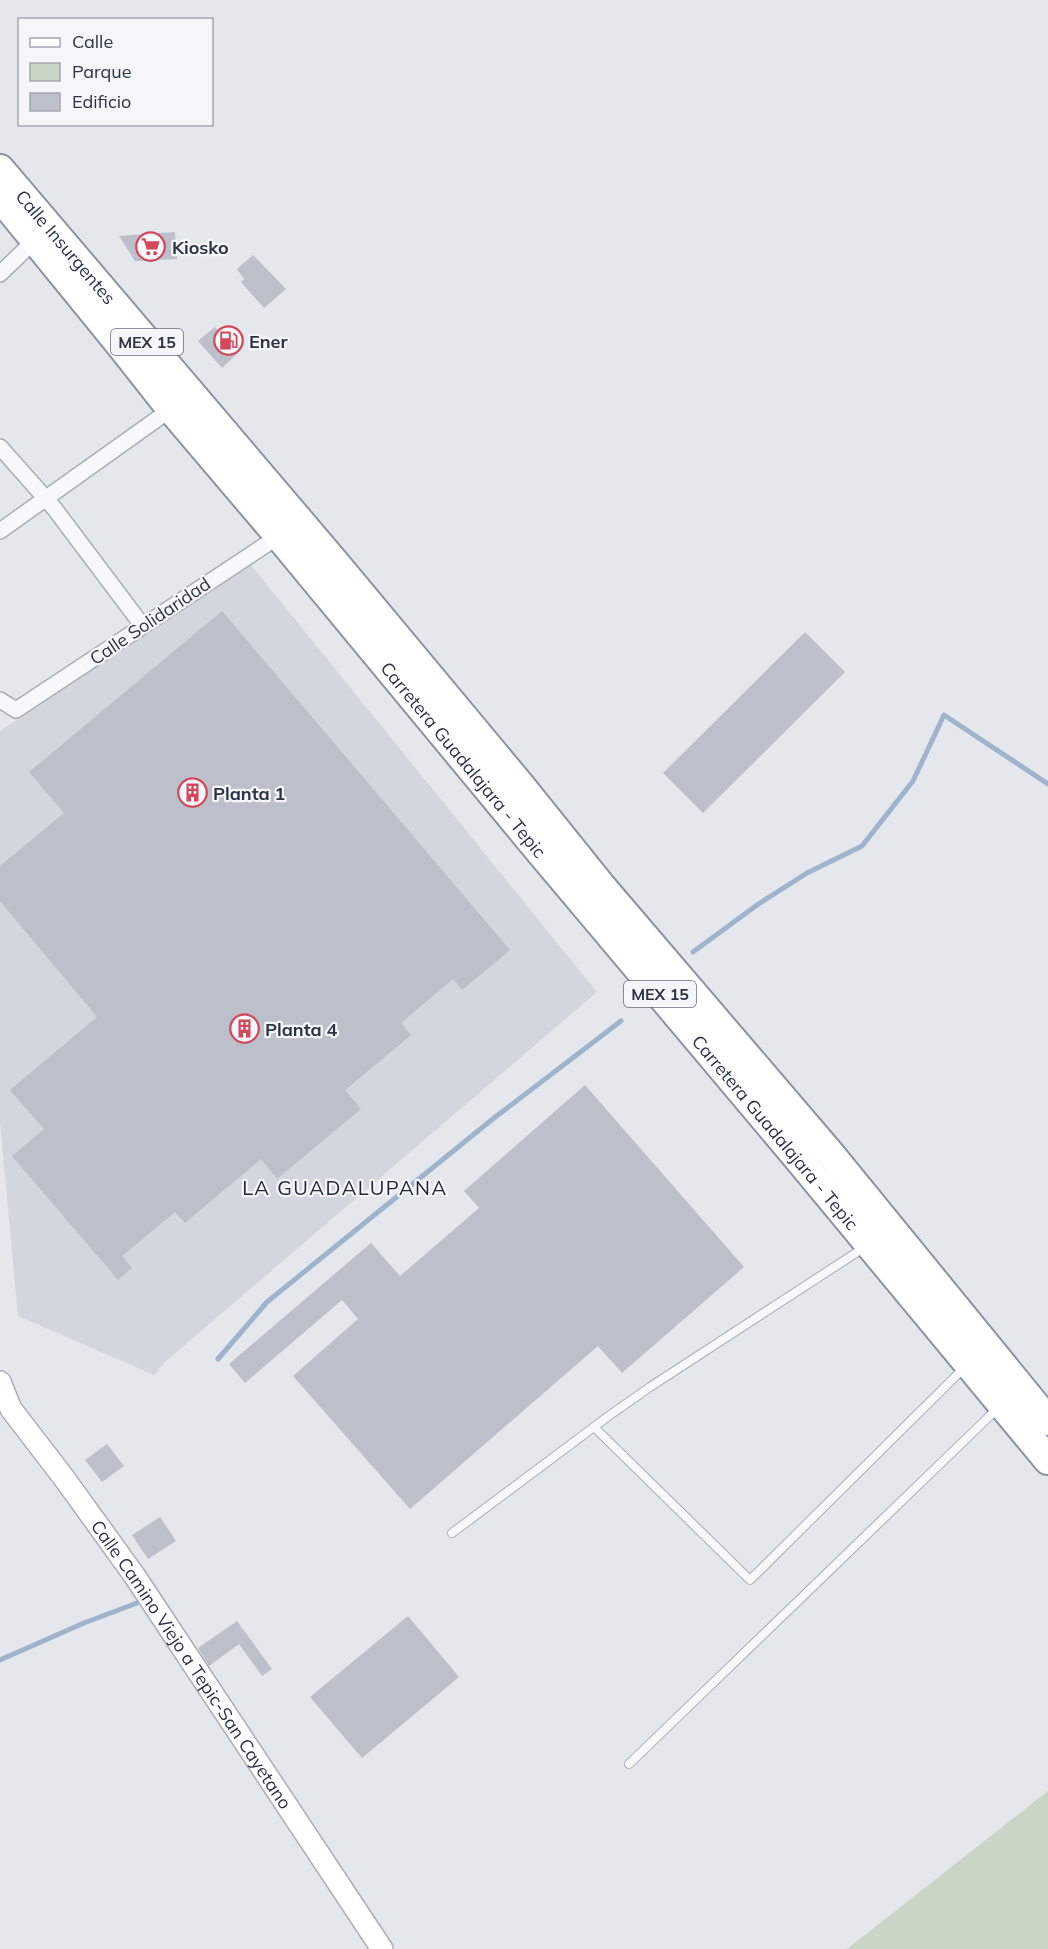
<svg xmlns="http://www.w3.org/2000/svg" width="1048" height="1949" font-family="Mulish,sans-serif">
  <rect width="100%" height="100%" fill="#e4e7ec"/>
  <polygon fill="#d2d6de" points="251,565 597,992 165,1362 154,1375 18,1316 0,1123 0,731"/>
  <polygon fill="#c9d6c5" points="1048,1791 1048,1949 847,1949"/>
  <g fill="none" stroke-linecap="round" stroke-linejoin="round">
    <g stroke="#9fb4cc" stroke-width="5">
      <polyline points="693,952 757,905 807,873 862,846 913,781 944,715 1048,784"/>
      <polyline points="218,1359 267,1302 494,1118 621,1021"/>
      <polyline points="0,1660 84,1623 145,1600"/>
    </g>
  </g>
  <g fill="#bbc0ca">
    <polygon points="175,232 177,259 135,261 119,236"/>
    <polygon points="253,255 286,289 264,308 241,282 244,279 237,269"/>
    <polygon points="215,327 238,353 222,368 198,341"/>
    <polygon points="222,611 510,950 462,990 453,979 401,1023 411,1035 345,1090 361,1109 277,1179 261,1159 185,1223 175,1212 122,1256 132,1268 118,1280 12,1156 44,1129 10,1090 97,1017 0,901 0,866 64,813 29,772"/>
    <polygon points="805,632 845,672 703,813 663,773"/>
    <polygon points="585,1085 744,1267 622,1373 598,1346 410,1509 293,1376 358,1319 342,1300 245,1383 229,1364 371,1243 400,1276 479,1208 464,1191"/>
    <polygon points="107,1444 124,1466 102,1482 85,1460"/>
    <polygon points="160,1517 176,1541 148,1559 132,1535"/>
    <polygon points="408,1616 459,1677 362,1758 310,1697"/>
    <polygon points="237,1621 272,1669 262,1676 239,1644 209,1666 198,1648"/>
  </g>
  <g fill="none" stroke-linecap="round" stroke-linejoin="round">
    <defs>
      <g id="lane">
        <polyline points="594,1427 750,1580 965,1367"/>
        <polyline points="452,1533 610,1415 650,1387 865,1247"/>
        <polyline points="629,1764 997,1409"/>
      </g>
      <g id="street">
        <polyline points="0,274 38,237"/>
        <polyline points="0,447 54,508 142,625"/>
        <polyline points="0,531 174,407"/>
        <polyline points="0,700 16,710 282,534"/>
      </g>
      <g id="secondary">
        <path id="s1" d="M0,1382L11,1409L64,1478L134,1575L382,1949"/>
      </g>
      <g id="highway">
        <path id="s2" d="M0,169L336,564L520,785L602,887L832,1156L1048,1421"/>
        <path id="s3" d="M0,197L122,347L171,409L273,529L537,848L796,1156L1048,1460"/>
      </g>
    </defs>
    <use href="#lane" stroke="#a9aeb7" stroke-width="10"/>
    <use href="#street" stroke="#a9aeb7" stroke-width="18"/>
    <use href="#secondary" stroke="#a9aeb7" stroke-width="24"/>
    <use href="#highway" stroke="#8b94a3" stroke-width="32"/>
    <use href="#lane" stroke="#f7f8fa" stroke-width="8"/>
    <use href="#street" stroke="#f7f8fa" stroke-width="15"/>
    <use href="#secondary" stroke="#fff" stroke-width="21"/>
    <use href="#highway" stroke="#fff" stroke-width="28"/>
  </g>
  <defs>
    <symbol id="supermarket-ring" viewBox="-11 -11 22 22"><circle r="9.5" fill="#f4f6f9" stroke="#d1495b" stroke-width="1.5"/><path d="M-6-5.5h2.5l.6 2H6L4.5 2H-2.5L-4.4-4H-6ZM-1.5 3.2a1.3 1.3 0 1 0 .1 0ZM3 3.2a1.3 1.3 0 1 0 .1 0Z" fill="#d1495b"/></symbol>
    <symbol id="fuel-ring" viewBox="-11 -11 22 22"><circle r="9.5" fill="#f4f6f9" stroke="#d1495b" stroke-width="1.5"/><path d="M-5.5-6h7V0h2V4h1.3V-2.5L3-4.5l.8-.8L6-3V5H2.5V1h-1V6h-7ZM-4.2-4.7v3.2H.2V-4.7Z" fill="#d1495b"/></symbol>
    <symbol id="building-ring" viewBox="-11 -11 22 22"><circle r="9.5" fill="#f4f6f9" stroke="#d1495b" stroke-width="1.5"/><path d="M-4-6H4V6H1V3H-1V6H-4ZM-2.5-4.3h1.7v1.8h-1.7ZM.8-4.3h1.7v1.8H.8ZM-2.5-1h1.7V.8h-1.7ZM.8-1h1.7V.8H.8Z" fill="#d1495b"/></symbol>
  </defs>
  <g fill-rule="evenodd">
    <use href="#supermarket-ring" x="134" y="230" width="33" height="33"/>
    <use href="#fuel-ring" x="212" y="324" width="33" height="33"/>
    <use href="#building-ring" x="176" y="776" width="33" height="33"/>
    <use href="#building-ring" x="228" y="1012" width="33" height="33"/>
  </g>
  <g text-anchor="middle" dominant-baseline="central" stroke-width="4.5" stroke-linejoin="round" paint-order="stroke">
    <g fill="#f4f6f9" stroke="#676e7b" stroke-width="1.5">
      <rect x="111" y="329" width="72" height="26" rx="4.5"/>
      <rect x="624" y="981" width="72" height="26" rx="4.5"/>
    </g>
    <g font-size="16" font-weight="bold" fill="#2b3445">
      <text x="147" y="342">MEX 15</text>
      <text x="660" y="994">MEX 15</text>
    </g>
    <g font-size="18" fill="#2b3445" stroke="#f4f6f9">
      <text stroke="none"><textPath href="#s2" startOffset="102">Calle Insurgentes</textPath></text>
      <text transform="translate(150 621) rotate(-34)">Calle Solidaridad</text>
      <text stroke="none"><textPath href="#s3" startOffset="729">Carretera Guadalajara - Tepic</textPath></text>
      <text stroke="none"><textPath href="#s3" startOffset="1215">Carretera Guadalajara - Tepic</textPath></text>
      <text stroke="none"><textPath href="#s1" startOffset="342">Calle Camino Viejo a Tepic-San Cayetano</textPath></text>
    </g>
    <g font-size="18" font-weight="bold" fill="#2b3445" stroke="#f4f6f9" text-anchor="start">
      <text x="172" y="247">Kiosko</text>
      <text x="249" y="341">Ener</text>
      <text x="213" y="793">Planta 1</text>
      <text x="265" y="1029">Planta 4</text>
    </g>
    <g font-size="20" letter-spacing="1.5" fill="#1d2536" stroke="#f4f6f9">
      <text x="345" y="1187">LA GUADALUPANA</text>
    </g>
  </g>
  <rect x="18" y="18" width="195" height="108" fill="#f4f6f9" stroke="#a4a8b1" stroke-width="1.5"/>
  <rect x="30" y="38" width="30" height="9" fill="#ffffff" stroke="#a4a8b1" stroke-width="1.5"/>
  <text x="72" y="48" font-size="18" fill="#2b3445">Calle</text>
  <rect x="30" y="63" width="30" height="18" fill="#c9d6c5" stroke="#a4a8b1" stroke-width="1.5"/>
  <text x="72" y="78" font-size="18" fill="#2b3445">Parque</text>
  <rect x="30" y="93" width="30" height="18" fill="#bbc0ca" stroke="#a4a8b1" stroke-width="1.5"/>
  <text x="72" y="108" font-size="18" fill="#2b3445">Edificio</text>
</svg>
